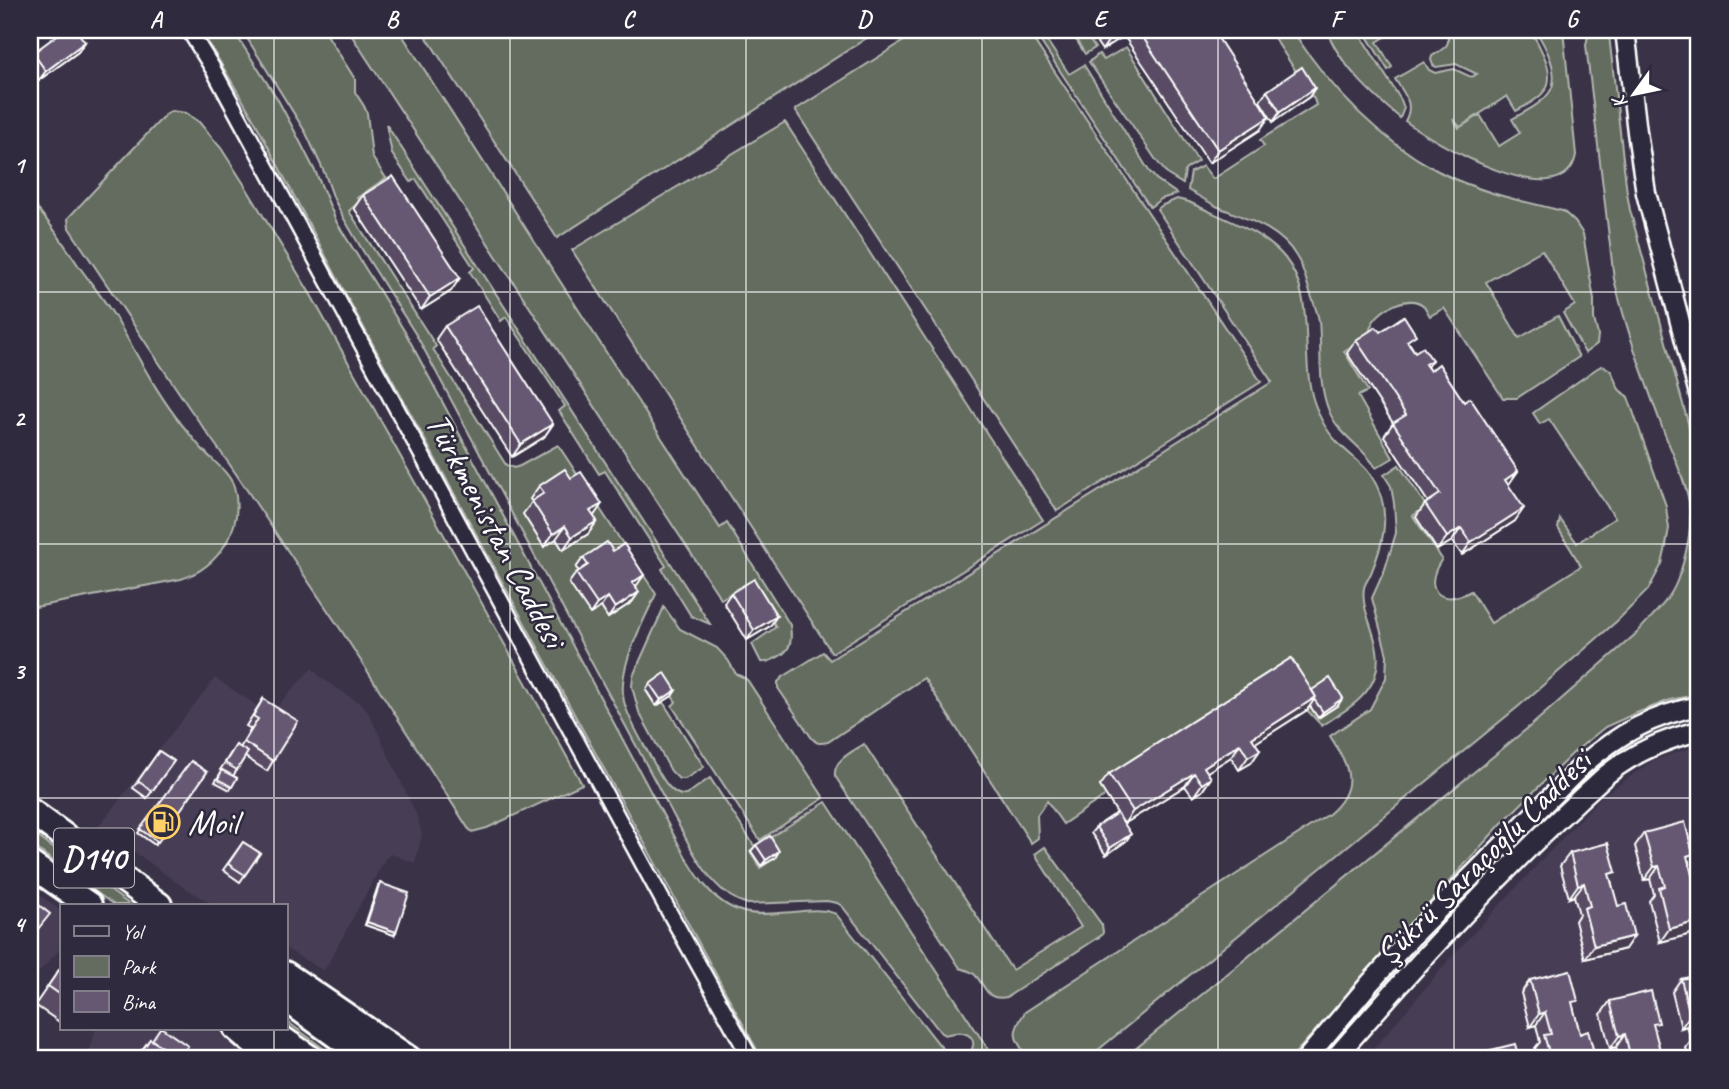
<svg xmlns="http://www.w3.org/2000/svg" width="1729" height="1089" font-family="Caveat,sans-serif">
  <rect width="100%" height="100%" fill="#3a3348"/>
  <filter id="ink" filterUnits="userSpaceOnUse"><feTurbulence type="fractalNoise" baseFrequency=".0143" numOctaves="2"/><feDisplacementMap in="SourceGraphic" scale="14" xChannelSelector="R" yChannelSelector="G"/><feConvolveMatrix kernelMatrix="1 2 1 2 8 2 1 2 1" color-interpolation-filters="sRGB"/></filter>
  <g filter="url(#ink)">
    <g fill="#473e55">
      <polygon points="312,668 321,678 364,706 372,720 417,816 422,834 415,863 391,854 385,859 324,971 285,948 285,905 214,905 183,887 99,826 215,678 270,714"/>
      <polygon points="1699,745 1699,1059 1365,1059 1455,953 1601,797 1654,760"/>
      <polygon points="30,888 61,911 61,948 30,982"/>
      <polygon points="96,1028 221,1028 243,1045 246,1059 87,1059"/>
    </g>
    <g fill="#646c5f" stroke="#b2b6af" stroke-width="2">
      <path d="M201,30H233L278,100L293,128L316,173L337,223L405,332L678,843C693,870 711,904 744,912C759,916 777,913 793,912C807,911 823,908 836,914L938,1043C944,1050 949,1058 959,1059H762L351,304L252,116Z"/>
      <path d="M242,30H324L355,79V92L364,106L367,113L372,157L386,178L357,198L360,201L349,211L436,346L433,349L506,465L514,468L520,466L558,445L656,594C642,625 613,674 626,708C633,728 646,748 656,767C662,778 672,797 686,795L710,778L755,847L750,851L760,868L775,858L766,840L826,802L988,1049L993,1059H963C974,1052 979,1037 963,1033C957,1031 950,1034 945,1035L941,1033L842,906L837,903L827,901L748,904C721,897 705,872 692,850L418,338L363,251L343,217L334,199L325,174L306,133Z"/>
      <path d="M348,30H399L532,238L720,528L727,523L790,625C792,639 792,650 778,657C772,660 768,663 761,662L752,644L776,627L748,583L721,599Z"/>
      <polygon points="422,30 879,30 557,238"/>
      <polygon points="921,30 1027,30 1261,382 1057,511 795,110"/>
      <polygon points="1033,30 1043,30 1041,32 1069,74 1084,65 1149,171 1156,179 1177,194 1161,199 1150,207"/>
      <polygon points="1070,30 1083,30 1095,48 1085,54"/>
      <path d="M1269,30H1292C1329,87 1376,137 1436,170C1475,191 1520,201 1563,211L1575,222L1583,234L1594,300V319L1598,335L1597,344L1585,353L1563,313L1575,305L1542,250L1486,282L1519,338L1558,316L1579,357L1517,398H1503L1444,308L1430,316C1429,315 1425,307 1424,306C1410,293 1382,308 1373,322C1370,327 1369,333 1369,338L1358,342L1344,351L1368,391L1358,396L1393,458L1376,468C1363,446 1339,436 1329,411C1317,382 1322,351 1319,321C1317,309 1311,297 1308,286C1305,275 1302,265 1296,256C1280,228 1244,218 1216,206C1207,201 1197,195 1188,190L1191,172L1203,166L1213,179L1264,146L1260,140L1316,105L1314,99Z"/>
      <path d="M1340,30H1357L1401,100L1404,108L1400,118C1374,96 1344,69 1330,38L1333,33Z"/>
      <polygon points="1363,30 1387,30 1390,34 1377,42 1392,67 1388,70"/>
      <path d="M1444,30H1529C1536,37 1539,46 1543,54C1558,86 1544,97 1516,111L1507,96L1460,127L1453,119L1459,128L1480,115L1499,146L1520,133L1512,119C1524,112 1540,105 1549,93C1562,75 1545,45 1535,30H1563L1576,155C1564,220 1432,141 1405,121C1415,103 1404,94 1395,79L1424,62L1429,70L1435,73L1454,69L1471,77L1477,74L1456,64L1436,67L1433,65L1431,60L1432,56C1444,48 1454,45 1444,30Z"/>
      <path d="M1593,32H1606L1609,35L1627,193L1630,210L1699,463V694L1670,700L1634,714L1605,727L1573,753L1501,824L1290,1059H1123L1534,723L1638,632C1652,615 1669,602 1677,581C1685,561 1694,524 1689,502C1685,478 1671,451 1662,427C1644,378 1626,329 1614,279L1586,45L1588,36Z"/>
      <polygon points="1126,47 1198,161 1185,170 1183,184 1168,175 1156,160 1089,62 1099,54 1104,60"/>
      <polygon points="171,111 186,113 199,122 221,148 244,184 311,295 582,784 487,828 472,832 468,828 343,633 230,465 190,409 69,228 68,218 164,116"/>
      <polygon points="785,122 1043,520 832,653 572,250"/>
      <polygon points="386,124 710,624 691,616 662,569 666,566 605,471 599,474 559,411 565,406 506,317 501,321 470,272 474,268 416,179 411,182 392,154"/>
      <path d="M1177,199L1189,202C1221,218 1262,230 1285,258C1317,298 1299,357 1314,402C1319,417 1327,432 1338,443C1356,461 1369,466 1379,491C1390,519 1382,547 1371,573C1369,578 1365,583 1364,588C1359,616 1389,646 1373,681C1363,702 1340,713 1322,726L1307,710L1100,786L1106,795L1063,824L1047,801L1037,815L1038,838L1031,843L924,678L828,742C819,744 817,744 811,737L778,688V682L783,677L823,652L830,660L1272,382L1157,209L1163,205Z"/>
      <path d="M30,201C49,220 63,243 78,265C90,282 104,299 115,317C137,354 156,393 183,426C190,434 196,443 204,451C213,461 230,473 234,487C245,527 219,567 181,579L30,608Z"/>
      <path d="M1601,366C1616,369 1612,379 1619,389C1620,391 1626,395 1628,397L1666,506L1667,515L1669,528L1665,551L1662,564L1648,590L1617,621L1519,706L1087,1059H1029C1014,1037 1010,1035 1025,1012L1329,814C1360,787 1349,766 1330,736L1370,709L1386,678L1387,655L1372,598L1385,569L1396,533L1394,503L1391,486L1384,475L1399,465L1426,506L1413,516L1442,559C1421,589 1440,608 1471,591L1491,623L1581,566L1558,528L1560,519L1577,543L1615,518L1549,419L1540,424L1533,413L1596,369Z"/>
      <polygon points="664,607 680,629 717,648 728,660 736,674 745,678 748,681 824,798 760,840 672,706 676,702 661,680 646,691 656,706 663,702 704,767 685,779 679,779 671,771 639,712 632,687 633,676"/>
      <path d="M864,744L1012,970L1081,927L1035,854L1045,847L1102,925L1103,932L1102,935L1007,997C986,1001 987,988 976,976C972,971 966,970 960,968L835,776C833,760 852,752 864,744Z"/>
      <polygon points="30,831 130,905 114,905 30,844"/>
      <polygon points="285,1020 338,1059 326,1059 283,1028 285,1028"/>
    </g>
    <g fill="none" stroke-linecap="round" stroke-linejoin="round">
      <defs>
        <polyline id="minor" points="189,30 213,69 663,901 751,1059"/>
        <g id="tertiary">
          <polyline points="1625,30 1637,132 1646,193 1699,394"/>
          <path d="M1306,1059L1370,983L1417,931L1583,765C1618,734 1653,715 1699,706"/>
          <path d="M1334,1059C1420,960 1508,863 1606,775C1633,753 1665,739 1699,731"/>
        </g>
        <g id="trunk">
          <polyline points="30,811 159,905"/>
          <polyline points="30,864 89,905"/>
          <polyline points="285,974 409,1059"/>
          <polyline points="285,998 369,1059"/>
          <polyline points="236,1028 272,1059"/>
          <polyline points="266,1028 311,1059"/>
        </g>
      </defs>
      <use href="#minor" stroke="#fff" stroke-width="19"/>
      <use href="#tertiary" stroke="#fff" stroke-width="23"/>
      <use href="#trunk" stroke="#fff" stroke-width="30"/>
      <use href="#minor" stroke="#2f2a3d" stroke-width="14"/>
      <use href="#tertiary" stroke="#2f2a3d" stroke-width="18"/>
      <use href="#trunk" stroke="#2f2a3d" stroke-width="24"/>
    </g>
    <g fill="#584c63" stroke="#fff" stroke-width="2">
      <polygon points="1088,30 1213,30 1260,130 1209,163 1124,36 1102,50"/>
      <polygon points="85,42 78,52 39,80 30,68 30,57 33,53"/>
      <polygon points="1267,91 1309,97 1273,122 1260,101"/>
      <polygon points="363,195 451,291 421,310 354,208"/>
      <polygon points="445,326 553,424 544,437 512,457 436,339"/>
      <polygon points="1380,332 1410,344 1415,352 1432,360 1427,367 1430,371 1464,402 1518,471 1508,485 1515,521 1462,555 1452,541 1437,550 1416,517 1425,504 1428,502 1384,436 1393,423 1347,353 1356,340"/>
      <polygon points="539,486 593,516 597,521 588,534 563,550 556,539 544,547 523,514 532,502 530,499"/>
      <polygon points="613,551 644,575 635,586 639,592 632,602 608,618 601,607 590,614 569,583 576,573 579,571 576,568 583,558"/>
      <polygon points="731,593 770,626 747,640 724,603"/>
      <polygon points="650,684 676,690 672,696 656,706 646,690"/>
      <polygon points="1312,690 1338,705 1318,718 1310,706 1307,710 1255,743 1260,750 1251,763 1239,770 1231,757 1207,772 1211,778 1202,791 1193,797 1185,786 1124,824 1126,841 1106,855 1091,833 1096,827 1117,813 1100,786 1109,774"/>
      <polygon points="263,699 273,761 267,771 245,757 233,776 237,778 230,790 215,782 222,771 220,770 236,745 240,748 251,729 246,726"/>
      <polygon points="159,751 174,761 147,798 133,788"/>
      <polygon points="191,761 207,772 155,845 138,833"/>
      <polygon points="1644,833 1689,861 1695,886 1699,885 1699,932 1660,942 1649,901 1654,894 1650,879 1644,880 1635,846"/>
      <polygon points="243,842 260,853 240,882 223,870"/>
      <polygon points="756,845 775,858 761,866 751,851"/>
      <polygon points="1570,853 1611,879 1625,949 1585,959 1575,921 1579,914 1574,896 1569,898 1560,866"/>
      <polygon points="380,883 394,935 365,925 378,886"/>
      <polygon points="61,967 61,1023 35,1005"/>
      <polygon points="1699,975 1699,1059 1689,1059 1686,1048 1691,1041 1687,1026 1681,1028 1672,992 1681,979"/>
      <polygon points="1530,980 1573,1007 1580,1034 1596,1059 1538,1059 1535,1048 1540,1042 1536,1025 1530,1027 1521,993"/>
      <polygon points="1610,1001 1654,1029 1661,1054 1671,1059 1619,1059 1616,1047 1610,1049 1601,1014"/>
      <polygon points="150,1039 179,1058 180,1059 135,1059"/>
    </g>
    <g fill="#473e50" stroke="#fff" stroke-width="2">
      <polygon points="1123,30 1129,30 1124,36 1102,50 1111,37"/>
      <polygon points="1607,31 1604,34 1593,36 1595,32"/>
      <polygon points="85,42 78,52 39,80 46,71"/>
      <polygon points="1315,88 1309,97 1273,122 1280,112"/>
      <polygon points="1269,117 1260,130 1209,163 1218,150"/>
      <polygon points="460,278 451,291 421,310 430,297"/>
      <polygon points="553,424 544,437 512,457 521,444"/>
      <polygon points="1518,471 1509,484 1496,493 1505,480"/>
      <polygon points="602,504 593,517 590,511"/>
      <polygon points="1524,508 1515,521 1462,555 1471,542"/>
      <polygon points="597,521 588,534 563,550 572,537"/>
      <polygon points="565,526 556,539 544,547 553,534"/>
      <polygon points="1461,528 1452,541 1437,550 1447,537"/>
      <polygon points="644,575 637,585 626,592 632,583"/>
      <polygon points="639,592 632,602 608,618 615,608"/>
      <polygon points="608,597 601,607 590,614 597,604"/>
      <polygon points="777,616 770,626 747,640 754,630"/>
      <polygon points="676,690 672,696 656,706 661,700"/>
      <polygon points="1316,697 1307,710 1243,751 1252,738"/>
      <polygon points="1343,698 1338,705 1318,718 1323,712"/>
      <polygon points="1240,744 1231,757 1198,778 1204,767"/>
      <polygon points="1260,750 1251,763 1239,770 1248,757"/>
      <polygon points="1194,773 1185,786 1124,824 1133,811"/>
      <polygon points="1211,778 1202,791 1193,797 1202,784"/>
      <polygon points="1131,834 1126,841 1106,855 1110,848"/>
      <polygon points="779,851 775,858 761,866 766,860"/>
      <polygon points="1659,866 1650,879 1644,880 1654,867"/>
      <polygon points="1584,883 1574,896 1569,898 1578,885"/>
      <polygon points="1699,921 1699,932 1660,942 1669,929"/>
      <polygon points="367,922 396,932 394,935 365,925"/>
      <polygon points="1634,936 1625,949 1585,959 1594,946"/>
      <polygon points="1545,1012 1536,1025 1530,1027 1539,1014"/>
      <polygon points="1696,1013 1687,1026 1681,1028 1690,1015"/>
      <polygon points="1625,1034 1616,1047 1610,1049 1619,1036"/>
    </g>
    <g fill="#665873" stroke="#fff" stroke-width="2">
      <polygon points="64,30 76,30 85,42 46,71 33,53"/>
      <polygon points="1106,30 1123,30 1111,37"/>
      <polygon points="1138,30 1213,30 1269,117 1218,150"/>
      <polygon points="1595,30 1606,30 1607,31 1595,32"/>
      <polygon points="1302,67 1315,88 1280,112 1267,91"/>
      <polygon points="393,176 460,278 430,297 363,195"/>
      <polygon points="477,306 553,424 521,444 445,326"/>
      <polygon points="1404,316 1416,335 1407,341 1415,352 1423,347 1432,360 1425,364 1430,371 1439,364 1464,402 1470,398 1518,471 1505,480 1524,508 1471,542 1461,528 1447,537 1425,504 1440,494 1393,423 1406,415 1356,340 1376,327 1380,332"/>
      <polygon points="565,469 571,478 581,472 602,504 590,511 597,521 572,537 565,526 553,534 532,501 544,493 539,486"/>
      <polygon points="607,542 613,551 624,544 644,575 632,583 639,592 615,608 608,597 597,604 576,573 588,565 583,558"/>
      <polygon points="754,579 777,616 754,630 731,593"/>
      <polygon points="1291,658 1316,697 1252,738 1260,750 1248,757 1240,744 1204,767 1211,778 1202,784 1194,773 1133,811 1109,774"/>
      <polygon points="665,673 676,690 661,700 650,684"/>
      <polygon points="1330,678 1343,698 1323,712 1314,699 1316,697 1312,690"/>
      <polygon points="263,699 298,721 273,761 244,742 258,719 253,716"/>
      <polygon points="236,745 248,752 237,770 225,763"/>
      <polygon points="159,751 174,761 152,791 138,781"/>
      <polygon points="191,761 207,772 158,842 140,829"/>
      <polygon points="222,770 237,778 232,787 218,779"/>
      <polygon points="1117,813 1131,834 1110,848 1096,827"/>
      <polygon points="1685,822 1693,854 1687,856 1695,886 1699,885 1699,921 1669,929 1659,888 1665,886 1659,866 1654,867 1644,833"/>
      <polygon points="770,836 779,851 766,860 756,845"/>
      <polygon points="243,842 260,853 245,875 228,864"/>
      <polygon points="1608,843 1616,872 1609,874 1618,906 1626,904 1634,936 1594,946 1584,908 1590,906 1584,883 1578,885 1570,853"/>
      <polygon points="380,883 409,893 396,932 367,922"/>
      <polygon points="30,898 50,914 30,939"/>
      <polygon points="61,967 61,995 48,986"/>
      <polygon points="1570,970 1578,1001 1572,1002 1580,1034 1588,1031 1596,1059 1551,1059 1544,1035 1551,1034 1545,1012 1539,1014 1530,980"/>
      <polygon points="1699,975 1699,1026 1696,1013 1690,1015 1681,979"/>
      <polygon points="1651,991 1659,1023 1653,1024 1661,1054 1669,1053 1671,1059 1625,1059 1624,1057 1630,1055 1625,1034 1619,1036 1610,1001"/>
      <polygon points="160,1028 162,1028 188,1046 179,1058 152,1040"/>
      <polygon points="1699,1034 1699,1050 1695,1035"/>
      <polygon points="150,1039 180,1059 145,1059 139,1055"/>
      <polygon points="1515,1044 1519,1059 1477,1059 1475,1054"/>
    </g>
  </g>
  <path fill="none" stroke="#fff" stroke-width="2" stroke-opacity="0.55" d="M274,30V905M510,30V1059M746,30V1059M982,30V1059M1218,30V1059M1454,30V1059M30,292H1699M30,544H1699M30,798H1699M274,1028V1059"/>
  <defs>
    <symbol id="fuel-ring" viewBox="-11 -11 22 22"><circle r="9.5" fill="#2f2a3d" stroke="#ffd166" stroke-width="1.5"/><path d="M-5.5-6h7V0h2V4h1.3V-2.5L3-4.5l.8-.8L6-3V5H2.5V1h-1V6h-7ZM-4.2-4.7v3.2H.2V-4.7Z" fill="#ffd166"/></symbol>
  </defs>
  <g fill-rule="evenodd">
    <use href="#fuel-ring" x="144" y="803" width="38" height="38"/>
  </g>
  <g text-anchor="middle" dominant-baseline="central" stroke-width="5" stroke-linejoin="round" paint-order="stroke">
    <rect fill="#2f2a3d" stroke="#c1bfc5" stroke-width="2" x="54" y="828.5" width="80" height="59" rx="5"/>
    <g font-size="33" font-weight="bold" fill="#fff">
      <text x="94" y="858">D140</text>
    </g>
    <g font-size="35" fill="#fff" stroke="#2f2a3d">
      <text transform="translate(496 530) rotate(62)">Türkmenistan Caddesi</text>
      <text transform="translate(1483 857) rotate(-45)">Şükrü Saraçoğlu Caddesi</text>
    </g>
    <g font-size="35" fill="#fff" stroke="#2f2a3d" text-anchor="start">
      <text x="188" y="822">Moil</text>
    </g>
  </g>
  <rect width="1729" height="1089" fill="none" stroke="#2f2a3d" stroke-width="77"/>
  <rect x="60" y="904" width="228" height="126" fill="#2f2a3d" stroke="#827f8b" stroke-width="2"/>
  <rect x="74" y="926" width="35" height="10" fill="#2f2a3d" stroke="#827f8b" stroke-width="2"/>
  <text x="122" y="939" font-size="21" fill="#ffffff">Yol</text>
  <rect x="74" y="956" width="35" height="21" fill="#646c5f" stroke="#827f8b" stroke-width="2"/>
  <text x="122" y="974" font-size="21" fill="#ffffff">Park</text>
  <rect x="74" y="991" width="35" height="21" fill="#665873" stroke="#827f8b" stroke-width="2"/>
  <text x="122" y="1009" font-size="21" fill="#ffffff">Bina</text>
  <g transform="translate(1634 94) rotate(237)" stroke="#2f2a3d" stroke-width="5" paint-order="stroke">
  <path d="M0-5L12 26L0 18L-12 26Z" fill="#ffffff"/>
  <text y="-10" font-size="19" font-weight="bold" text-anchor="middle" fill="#ffffff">K</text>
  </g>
  <rect x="38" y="38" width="1652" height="1012" fill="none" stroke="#fff" stroke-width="2.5"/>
  <g font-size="23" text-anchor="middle" font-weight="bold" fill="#fff">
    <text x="156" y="27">A</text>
    <text x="392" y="27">B</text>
    <text x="628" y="27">C</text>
    <text x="864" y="27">D</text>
    <text x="1100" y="27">E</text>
    <text x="1336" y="27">F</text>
    <text x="1572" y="27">G</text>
    <text x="19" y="173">1</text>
    <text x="19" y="426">2</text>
    <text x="19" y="679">3</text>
    <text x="19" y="932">4</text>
  </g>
</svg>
